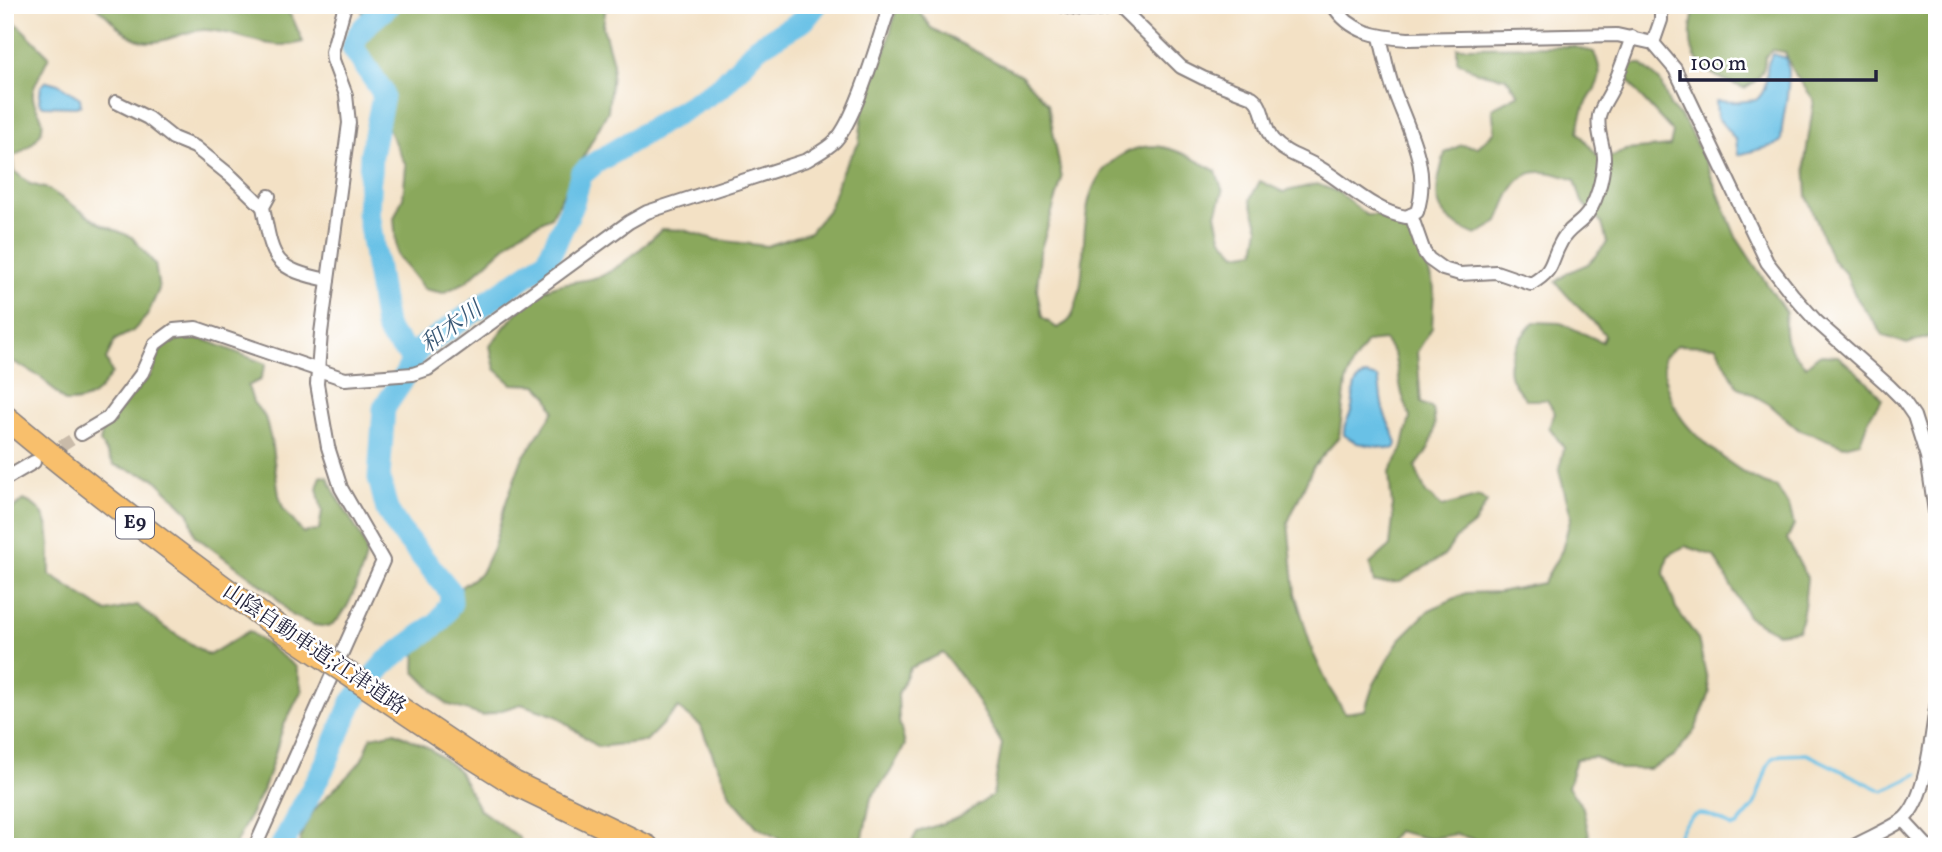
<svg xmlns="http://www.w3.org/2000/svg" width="1942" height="852" font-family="Vollkorn,'Noto Serif JP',serif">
  <rect width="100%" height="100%" fill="#fff"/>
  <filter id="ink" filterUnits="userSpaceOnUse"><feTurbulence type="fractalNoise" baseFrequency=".0143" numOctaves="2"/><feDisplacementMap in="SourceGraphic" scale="14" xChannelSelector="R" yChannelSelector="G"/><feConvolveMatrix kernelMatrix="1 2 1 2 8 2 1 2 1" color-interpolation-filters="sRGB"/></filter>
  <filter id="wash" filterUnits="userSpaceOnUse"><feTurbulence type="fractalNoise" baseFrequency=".00686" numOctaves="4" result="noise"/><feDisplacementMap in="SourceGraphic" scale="28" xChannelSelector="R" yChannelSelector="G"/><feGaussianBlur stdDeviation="1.57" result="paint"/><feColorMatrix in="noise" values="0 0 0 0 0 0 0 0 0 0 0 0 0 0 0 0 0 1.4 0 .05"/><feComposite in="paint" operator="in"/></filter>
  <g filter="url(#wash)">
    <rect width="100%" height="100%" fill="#f3e1c5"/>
    <g fill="#8aa85c" stroke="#56654c" stroke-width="2">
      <path d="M5,5H8L14,21L49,56C45,66 34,84 33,92C32,101 36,107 40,114C50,134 28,148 13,157L14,171L30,184L48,189L103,225L132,237L155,264L159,289L147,316L133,331L115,340L106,359L112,373C99,393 90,403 65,402L42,378L5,357Z"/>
      <path d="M94,5H282L293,19L303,42C270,53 238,31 206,30C184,29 164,46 142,41C121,35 111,17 94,5Z"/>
      <polygon points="362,5 606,5 603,27 613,63 608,111 551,217 521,232 466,282 443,293 424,289 397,255 394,218 403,197 406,166 386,125 362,49"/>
      <path d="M900,5H915L931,28L1021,75L1048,104L1062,179L1040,252L1037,290L1042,317L1057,328C1061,326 1068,323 1070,319C1073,316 1074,309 1076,304C1092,259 1070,190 1117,158C1153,133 1183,153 1216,171L1223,192L1216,214L1221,237L1236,254L1255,251L1259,228L1250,199L1260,181L1283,192L1317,184L1338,192L1366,215H1377L1409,231L1426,263L1434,288L1432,328L1417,352L1421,403L1433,409C1438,433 1431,449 1415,467L1426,493L1442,507L1479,496L1487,502L1474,524L1456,538L1445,555L1400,582L1374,583L1370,564L1390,546L1393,518L1389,473L1402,450L1410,417L1402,394L1394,354L1384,340L1367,342L1352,365L1346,383L1339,437L1313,467L1288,522L1295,593L1313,653L1330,689L1345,713L1365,710L1373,686L1399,640L1429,610L1466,593L1499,592L1543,583L1562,550L1571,516L1559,471L1564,448L1549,427L1555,413L1547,400H1527C1522,394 1516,388 1513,382C1501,362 1521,336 1534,322L1561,323L1602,342L1605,335C1590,316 1570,302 1556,282L1569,272L1588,264L1607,243L1602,223L1582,202L1575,180C1524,161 1515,176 1498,222L1476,235C1429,215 1433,197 1445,153L1461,145L1478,147L1495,131L1492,108L1519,94L1506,78L1477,72L1457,61V47L1572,46L1594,52C1605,78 1599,81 1586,104C1581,112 1580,123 1578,132L1596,154L1613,156L1626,150L1670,146L1673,132L1639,95L1625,75L1629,64H1641L1660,81L1670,106L1685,122L1706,163L1736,237L1786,313C1782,339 1787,348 1806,366L1819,355L1838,356L1866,380L1882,399L1869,418L1860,442L1844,446L1798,429L1769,404L1737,386L1716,346L1678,345L1663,358C1666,411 1689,433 1730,463C1747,475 1757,482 1777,487L1790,509L1794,525L1787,539L1807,578L1804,607L1799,630L1777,633L1749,618L1714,556L1685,546L1668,556L1664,573L1676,608L1698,639L1710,693L1695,730L1674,756L1650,769H1620L1595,757L1576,759L1568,787L1583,808L1589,835L1581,847H1499L1456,834L1430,839L1397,831L1384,847H909L917,832L958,818L993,795L1002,744L970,689L943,653L910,668L898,694L899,721L905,745L889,774L871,798L861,847H794L757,827L731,797L700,725L678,708L646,741L598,747L556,716L521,704L483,716L446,704L415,672L416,647L448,625L461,587L481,573L494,546L505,505L522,459L554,411L547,395L537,385L512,384L495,369L490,346C505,325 532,291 558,285C572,281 587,281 601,276C622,267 646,244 662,229L684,230L717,240L767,246L810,232L829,209L842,171L859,143L863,108L886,49L897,6Z"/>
      <path d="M1706,5H1937V333L1934,335L1907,344L1884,336L1856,297L1845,273L1831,258L1807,196L1805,161L1814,100L1792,70L1785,52L1772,50L1765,57C1765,73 1758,81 1744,88C1702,72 1682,61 1694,12Z"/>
      <path d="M182,338L203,339L266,364L260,380L248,386L253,402L265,417L271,440L279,495L283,508L303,533L319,530L322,511L317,488L321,476L328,477C334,499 368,538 366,555C365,565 359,577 356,586C350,603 343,617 329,627L314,625L291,615L271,592L195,536L189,513L154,478L114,465L100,442L103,427L151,375L162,346Z"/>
      <path d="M23,500C56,511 49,545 50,575L107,612L137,605L164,627L209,655L249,631L296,667L302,690L283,727L266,783L234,847H5V546L11,510Z"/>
      <path d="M395,732L429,748L458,770L479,809L518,837L525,847H299C303,808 338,790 360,762C365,755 368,745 371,737Z"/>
    </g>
    <g fill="#69c1e6" stroke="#467290" stroke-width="2">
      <path d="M1773,54L1786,58C1793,89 1782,110 1781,141L1775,145L1738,155L1736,140L1717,117L1716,101L1737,102L1756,100C1773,86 1761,69 1773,54Z"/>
      <polygon points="47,81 58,84 80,98 81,105 76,107 43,106 39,102 41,86"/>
      <path d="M1366,375L1378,378C1381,389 1380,400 1384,412C1387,423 1395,433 1397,444L1395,448L1391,449L1357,443L1344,435C1343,425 1347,422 1350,414C1357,400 1347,383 1366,375Z"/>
    </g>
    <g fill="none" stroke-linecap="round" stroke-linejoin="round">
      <g stroke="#69c1e6" stroke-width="3.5">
        <polyline points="1936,761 1937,761"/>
        <polyline points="1556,847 1567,843 1588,847"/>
        <path d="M1674,847C1688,809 1698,806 1732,827L1737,826L1754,806L1768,765L1773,758L1781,755L1807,754L1883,791L1918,774"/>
      </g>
      <g stroke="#69c1e6" stroke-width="23">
        <path d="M389,5C375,18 356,29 353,48L382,91L383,97L371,154L368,213L386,326L390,335L413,358"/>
        <polyline points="281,847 325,765 352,702 386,662 439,622 451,603 450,591 399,529 387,510 379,478 384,408 402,381 418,350 547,261 571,209 581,175 595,163 721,87 758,47 804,20 816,5"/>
      </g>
    </g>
  </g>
  <g filter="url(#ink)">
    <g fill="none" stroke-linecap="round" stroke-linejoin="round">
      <polyline stroke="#c9bba9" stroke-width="12" stroke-dasharray="12 6" stroke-linecap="butt" points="46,456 81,434"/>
      <defs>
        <g id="street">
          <path d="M1061,5C1080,11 1094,12 1113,5"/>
          <path d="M1118,5L1181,67L1203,78L1252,97C1266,107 1262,128 1273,140C1286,155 1305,158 1320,168C1347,184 1374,212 1406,217L1417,212C1432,166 1406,127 1392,85C1387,70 1384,53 1380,37"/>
          <path d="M1333,5C1350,33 1378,37 1408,39L1617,35L1653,43L1675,69L1767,262L1792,294L1816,321L1889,386L1903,400L1914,416L1927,457L1937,525"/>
          <polyline points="1653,43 1661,20 1661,5"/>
          <polyline points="116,102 148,118 173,138 195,147 232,177 263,207"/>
          <path d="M269,196L263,207C273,259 272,269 328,280"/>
          <path d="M1411,215L1424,252L1429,259L1443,269L1460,274L1496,272L1531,284C1556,269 1549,263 1561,242C1566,231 1575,227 1583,219C1597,205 1603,177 1604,159C1604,144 1596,131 1599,116C1601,106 1609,97 1613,87C1620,71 1626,54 1632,37"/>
          <path d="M81,434L108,418L142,373L155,344L174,330L196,328L345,379L413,374L428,369L629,222L647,212L807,160C817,154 827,149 835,141C856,120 879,37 890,5"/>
          <polyline points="5,479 34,462"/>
          <polyline points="1903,820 1928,847"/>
          <polyline points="255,847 383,561 341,488 328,447 317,384 321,333 349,123 346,95 333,60 332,52 345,5"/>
          <path d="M1852,847C1868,838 1886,831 1901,821C1927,803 1931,734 1937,703"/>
        </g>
        <g id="highway">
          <path d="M5,417C91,489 180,557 271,622"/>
          <polyline points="471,756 514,783 647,847"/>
        </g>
      </defs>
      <use href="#street" stroke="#8a8280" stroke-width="16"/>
      <use href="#highway" stroke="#8a8280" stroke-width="26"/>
      <use href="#street" stroke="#fff" stroke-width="12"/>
      <use href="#highway" stroke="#f8bf6c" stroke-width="23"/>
      <defs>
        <polyline id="highway-bridge" points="271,622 471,756"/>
      </defs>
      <use href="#highway-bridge" stroke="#8a8280" stroke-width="26" stroke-linecap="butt"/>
      <use href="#highway-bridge" stroke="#f8bf6c" stroke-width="23"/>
    </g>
  </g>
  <g text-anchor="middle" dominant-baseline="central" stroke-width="5" stroke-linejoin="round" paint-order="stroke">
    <rect fill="#fff" stroke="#646476" stroke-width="2" x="116" y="507.5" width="38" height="31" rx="5"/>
    <g font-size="19" font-weight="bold" fill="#22223b">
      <text x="135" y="523">E9</text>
    </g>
    <g font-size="21" fill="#22223b" stroke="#fff">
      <text transform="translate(314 650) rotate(34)">山陰自動車道;江津道路</text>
    </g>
    <g font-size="23" font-style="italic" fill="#3b5a77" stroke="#fff">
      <text transform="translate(452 328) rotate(-36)">和木川</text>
    </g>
  </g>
  <rect width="1942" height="852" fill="none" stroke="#fff" stroke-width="28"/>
  <path d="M1680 70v10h196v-10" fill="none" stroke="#22223b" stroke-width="3.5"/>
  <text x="1690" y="70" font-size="21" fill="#22223b" stroke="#ffffff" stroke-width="5" paint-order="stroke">100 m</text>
</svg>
